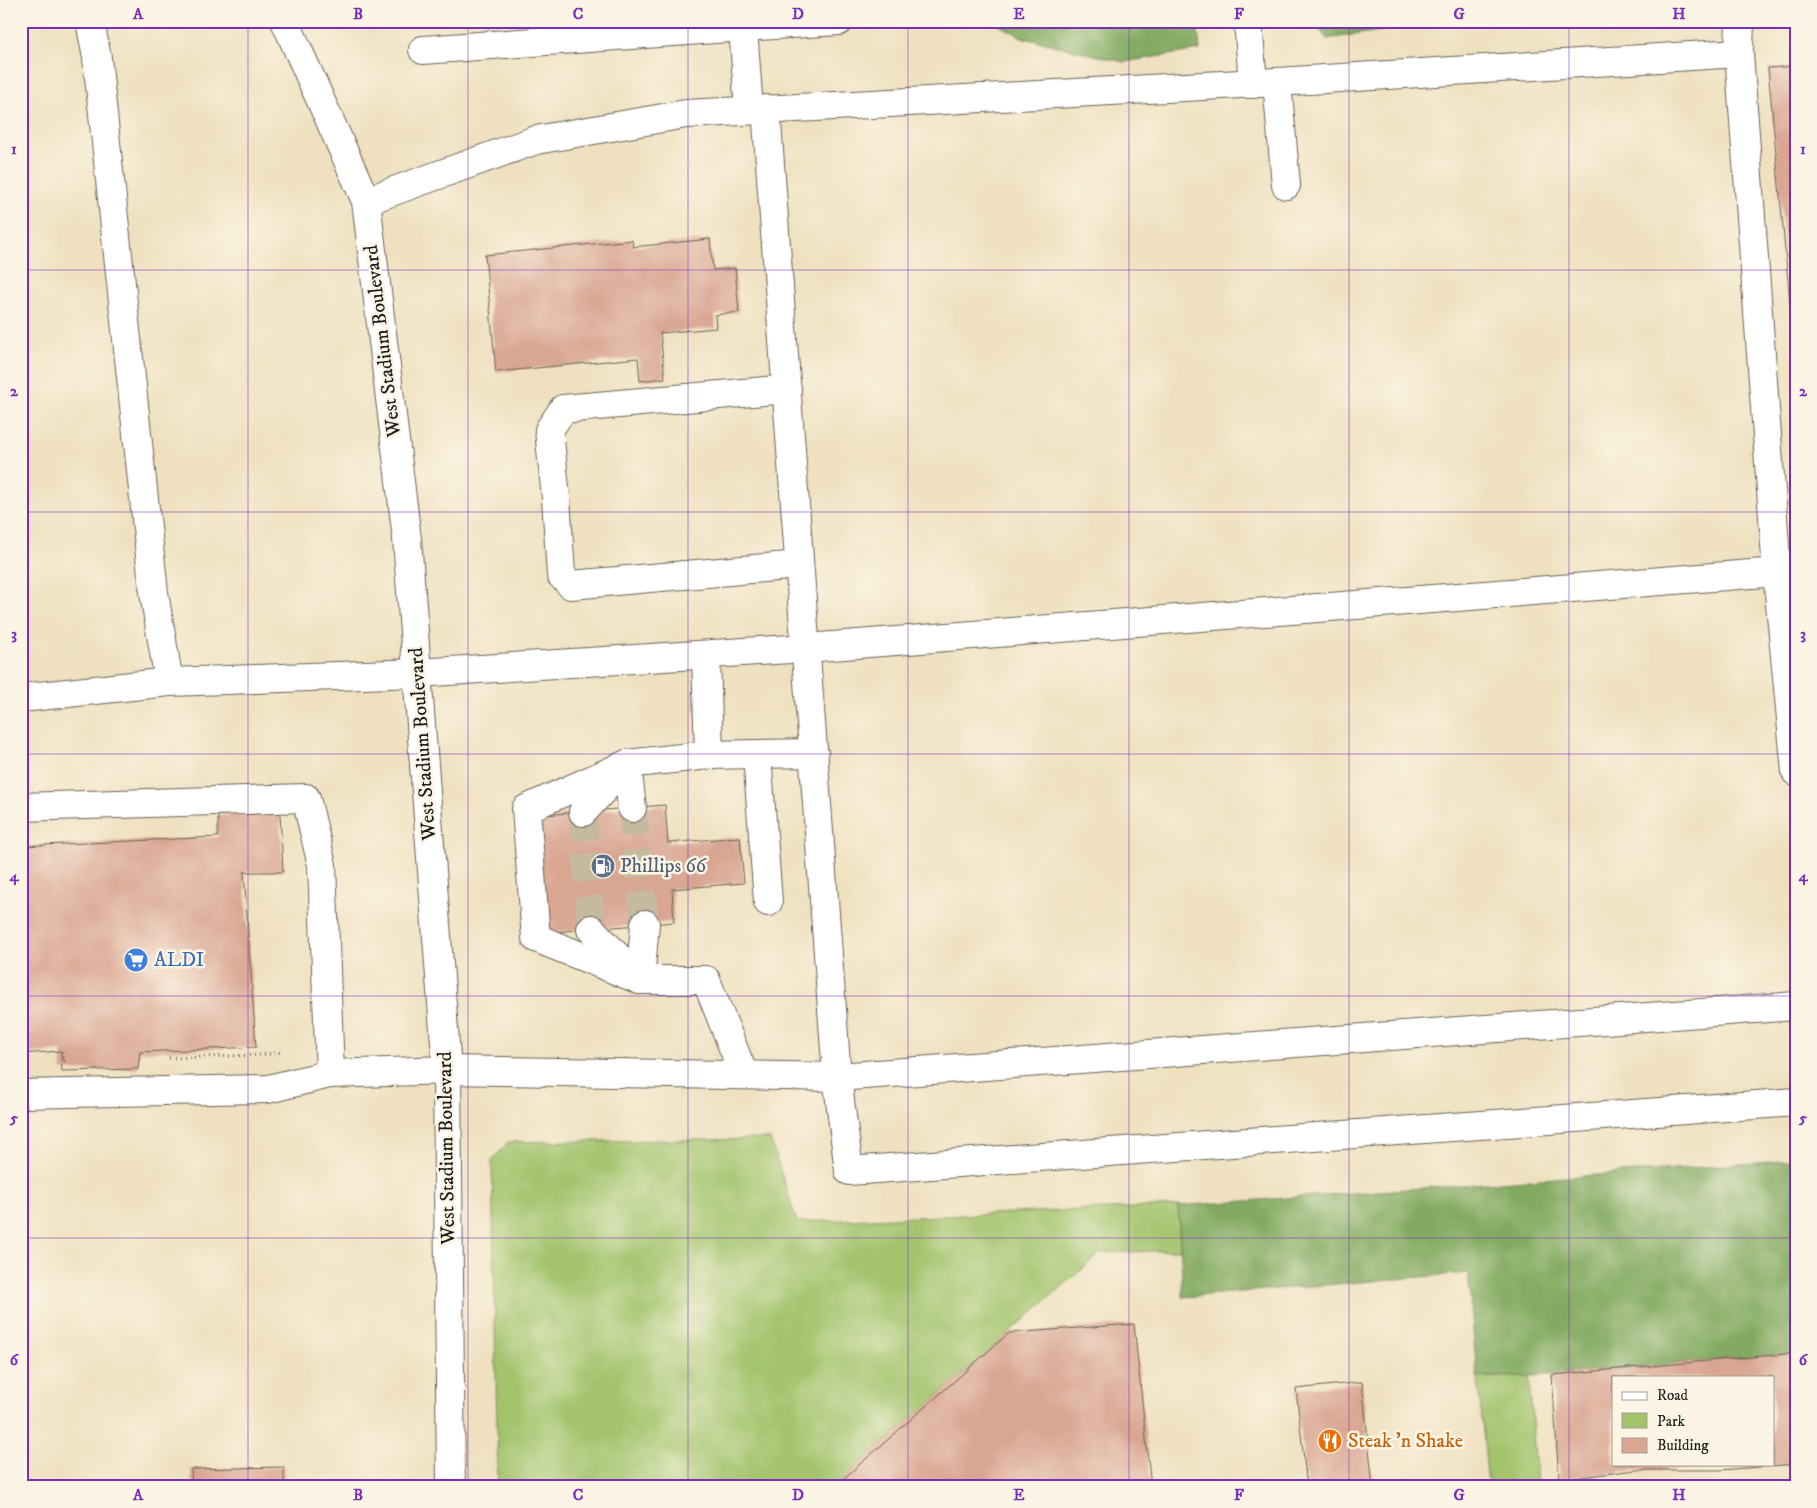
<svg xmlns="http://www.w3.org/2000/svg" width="1817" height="1508" font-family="'IM FELL DW Pica',serif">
  <rect width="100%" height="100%" fill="#fcf5e5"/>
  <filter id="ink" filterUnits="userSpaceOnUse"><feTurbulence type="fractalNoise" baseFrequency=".02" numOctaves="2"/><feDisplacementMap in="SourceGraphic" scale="10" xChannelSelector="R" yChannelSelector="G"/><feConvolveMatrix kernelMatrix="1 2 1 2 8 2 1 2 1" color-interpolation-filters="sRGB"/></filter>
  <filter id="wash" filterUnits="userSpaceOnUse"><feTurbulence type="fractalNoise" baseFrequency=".0096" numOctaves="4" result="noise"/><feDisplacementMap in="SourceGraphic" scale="20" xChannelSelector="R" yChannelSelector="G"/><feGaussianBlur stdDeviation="1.12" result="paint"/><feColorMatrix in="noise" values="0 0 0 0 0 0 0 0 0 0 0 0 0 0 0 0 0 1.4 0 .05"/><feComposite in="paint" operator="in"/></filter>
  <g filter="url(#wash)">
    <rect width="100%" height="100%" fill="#efe1c0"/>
    <g fill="#a3c46d" stroke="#607044">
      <polygon points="770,1139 797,1222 1178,1206 1180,1250 1100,1253 834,1487 498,1487 492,1161 508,1142"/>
      <polygon points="1529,1376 1537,1487 1488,1487 1478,1378"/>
    </g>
    <g fill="#82aa60" stroke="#4f633e">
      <polygon points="991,21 1197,21 1200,50 1124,62 1024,38"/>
      <polygon points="1313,21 1444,21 1327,39"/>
      <polygon points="1796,1160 1796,1353 1536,1376 1477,1377 1468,1273 1183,1297 1178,1206"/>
    </g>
    <g id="blocks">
      <g fill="#d9a692" fill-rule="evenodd">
        <polygon points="1796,66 1796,345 1794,345 1768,68"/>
        <polygon points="710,239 713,270 735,268 739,312 715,315 716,328 660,333 665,378 640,381 638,358 496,372 485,255 632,240 633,247"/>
        <polygon points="665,805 668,843 740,837 744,883 672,889 674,922 542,933 532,816"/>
        <polygon points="280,813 283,872 244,872 256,1047 140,1052 138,1069 62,1071 61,1051 21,1054 21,846 218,837 218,815"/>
        <polygon points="1134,1324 1151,1487 834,1487 1009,1333"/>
        <path d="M1796,1353V1464L1720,1470H1635L1559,1480L1552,1375ZM1613,1377H1773V1464H1613Z"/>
        <polygon points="1362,1382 1373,1487 1307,1487 1296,1389"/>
        <polygon points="284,1467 284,1487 192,1487 191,1469"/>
      </g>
    </g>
  </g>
  <g filter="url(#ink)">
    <use href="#blocks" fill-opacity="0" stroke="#666155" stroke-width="1"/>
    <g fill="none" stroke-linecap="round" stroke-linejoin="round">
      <g stroke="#c5ba9f" stroke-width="28" stroke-dasharray="28 14" stroke-linecap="butt">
        <polyline points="632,808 645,924"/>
        <polyline points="583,812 591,929"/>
      </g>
      <defs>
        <g id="minor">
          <polyline points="90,21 97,58 154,593 169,682"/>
          <polyline points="1248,21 1253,84"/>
          <polyline points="743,27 839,21"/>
          <polyline points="423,50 743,27 749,110"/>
          <polyline points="1739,53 1740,21"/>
          <polyline points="1277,82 1286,185"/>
          <polyline points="366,201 536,140 686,114 1277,82 1739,53 1777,572 1796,772"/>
          <polyline points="787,389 563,409 549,430 556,498 561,575 571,585 799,565"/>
          <polyline points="706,655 709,755 814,753"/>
          <polyline points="21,698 169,682 418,673 806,648 1777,572"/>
          <polyline points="757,754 768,902"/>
          <polyline points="21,807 306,798 322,865 330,1074"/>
          <polyline points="632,808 627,764 709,755"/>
          <polyline points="583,812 627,764 526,809 536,938 640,980 706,980 744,1075"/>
          <polyline points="591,929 640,980 645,924"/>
          <polyline points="1796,1006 837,1077 849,1171 1796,1102"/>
          <polyline points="21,1094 268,1089 330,1074 447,1070 837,1077 766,109"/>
        </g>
        <polyline id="major" points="285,21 366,201 407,539 447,1070 451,1487"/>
      </defs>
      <use href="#minor" stroke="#666155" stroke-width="30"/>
      <use href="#major" stroke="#666155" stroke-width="30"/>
      <g stroke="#666155" stroke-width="3" stroke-dasharray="1 4" stroke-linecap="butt">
        <polyline points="63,1052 63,1061 66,1061"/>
        <polyline points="169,1058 259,1055 283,1052"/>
      </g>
      <use href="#minor" stroke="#fff" stroke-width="28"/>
      <use href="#major" stroke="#fff" stroke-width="28"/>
    </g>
  </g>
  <path fill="none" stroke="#7b2cbf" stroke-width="1" stroke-opacity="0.55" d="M248,21V1487M468,21V1487M688,21V1487M908,21V1487M1129,21V1487M1349,21V1487M1569,21V1487M21,270H1796M21,512H1796M21,754H1796M21,996H1796M21,1238H1796"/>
  <defs>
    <symbol id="fuel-disc" viewBox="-11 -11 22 22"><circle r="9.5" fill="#5c6f8a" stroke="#fcf5e5"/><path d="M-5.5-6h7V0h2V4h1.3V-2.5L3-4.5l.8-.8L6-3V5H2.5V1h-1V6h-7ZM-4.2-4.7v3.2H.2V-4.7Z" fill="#fff"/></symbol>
    <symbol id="supermarket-disc" viewBox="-11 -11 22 22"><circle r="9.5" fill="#3f7fe0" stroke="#fcf5e5"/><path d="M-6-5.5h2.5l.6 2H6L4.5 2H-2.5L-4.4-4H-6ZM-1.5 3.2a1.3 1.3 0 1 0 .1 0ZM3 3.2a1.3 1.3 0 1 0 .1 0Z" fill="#fff"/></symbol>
    <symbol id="restaurant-disc" viewBox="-11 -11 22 22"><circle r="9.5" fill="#e8710a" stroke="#fcf5e5"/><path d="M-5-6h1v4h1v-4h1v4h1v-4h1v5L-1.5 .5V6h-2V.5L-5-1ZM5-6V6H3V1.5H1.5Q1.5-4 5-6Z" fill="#fff"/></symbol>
  </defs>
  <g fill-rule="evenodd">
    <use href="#fuel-disc" x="589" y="852" width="28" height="28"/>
    <use href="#supermarket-disc" x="122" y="946" width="28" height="28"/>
    <use href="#restaurant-disc" x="1316" y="1427" width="28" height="28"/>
  </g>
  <g text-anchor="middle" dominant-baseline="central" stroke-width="5" stroke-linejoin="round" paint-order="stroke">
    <g font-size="20" fill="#1c1c1c" stroke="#fcf5e5">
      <text transform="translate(383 341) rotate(-97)">West Stadium Boulevard</text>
      <text transform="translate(423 744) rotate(-94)">West Stadium Boulevard</text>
      <text transform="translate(447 1148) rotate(-91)">West Stadium Boulevard</text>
    </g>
    <g font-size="20" fill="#4e5e75" stroke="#fcf5e5" text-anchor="start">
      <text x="620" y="866">Phillips 66</text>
    </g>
    <g font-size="20" fill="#366cbe" stroke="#fcf5e5" text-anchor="start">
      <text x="154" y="960">ALDI</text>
    </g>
    <g font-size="20" fill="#c56008" stroke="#fcf5e5" text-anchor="start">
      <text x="1348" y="1441">Steak 'n Shake</text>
    </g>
  </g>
  <rect width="1817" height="1508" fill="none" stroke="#fcf5e5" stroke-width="55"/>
  <rect x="1612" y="1376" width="162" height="90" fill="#fcf5e5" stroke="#a29e95"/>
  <rect x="1622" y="1392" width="25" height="8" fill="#ffffff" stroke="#a29e95"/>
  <text x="1657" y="1400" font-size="15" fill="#1c1c1c">Road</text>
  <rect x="1622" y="1413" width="25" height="15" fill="#a3c46d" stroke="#a29e95"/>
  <text x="1657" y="1426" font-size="15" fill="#1c1c1c">Park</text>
  <rect x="1622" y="1438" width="25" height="15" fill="#d9a692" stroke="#a29e95"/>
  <text x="1657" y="1450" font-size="15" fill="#1c1c1c">Building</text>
  <rect x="28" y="28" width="1762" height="1452" fill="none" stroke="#7b2cbf" stroke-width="2"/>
  <g font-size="16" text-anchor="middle" font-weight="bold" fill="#7b2cbf">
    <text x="138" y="19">A</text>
    <text x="358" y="19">B</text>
    <text x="578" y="19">C</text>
    <text x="798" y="19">D</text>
    <text x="1019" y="19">E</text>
    <text x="1239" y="19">F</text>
    <text x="1459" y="19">G</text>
    <text x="1679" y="19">H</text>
    <text x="14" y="154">1</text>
    <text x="1803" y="154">1</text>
    <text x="14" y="396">2</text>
    <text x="1803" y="396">2</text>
    <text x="14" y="639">3</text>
    <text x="1803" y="639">3</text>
    <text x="14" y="881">4</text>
    <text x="1803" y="881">4</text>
    <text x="14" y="1123">5</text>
    <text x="1803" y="1123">5</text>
    <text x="14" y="1365">6</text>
    <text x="1803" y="1365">6</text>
    <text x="138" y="1500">A</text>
    <text x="358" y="1500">B</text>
    <text x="578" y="1500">C</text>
    <text x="798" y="1500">D</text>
    <text x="1019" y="1500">E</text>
    <text x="1239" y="1500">F</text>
    <text x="1459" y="1500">G</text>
    <text x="1679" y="1500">H</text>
  </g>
</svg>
